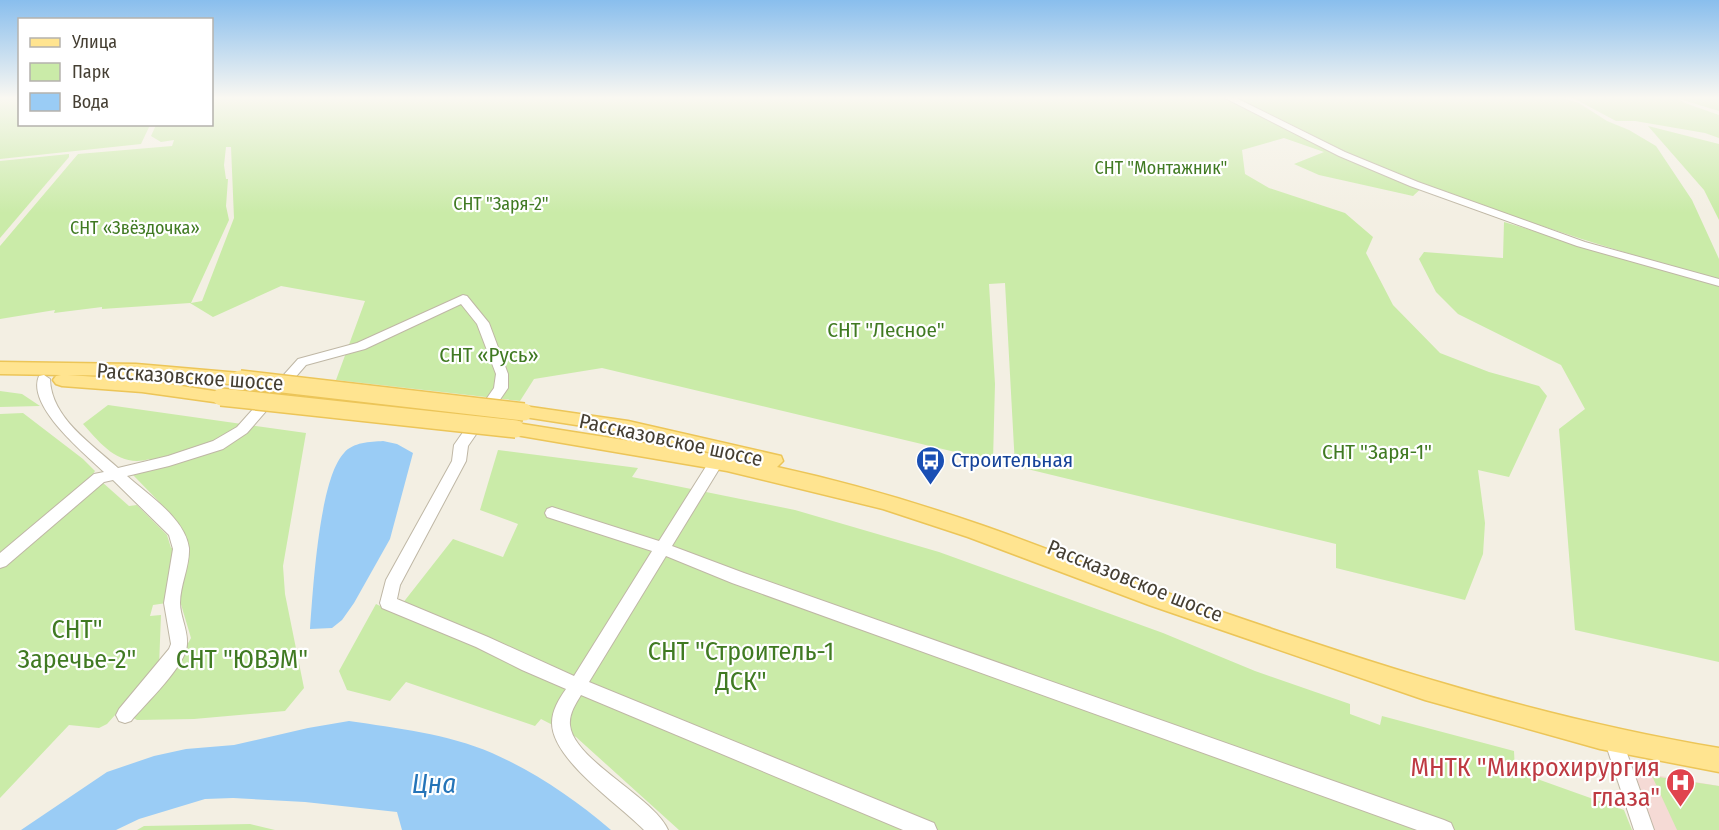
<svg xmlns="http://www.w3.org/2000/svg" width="1719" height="830" font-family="'Fira Sans Condensed',sans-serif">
  <rect width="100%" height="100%" fill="#f3efe3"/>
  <polygon fill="#f5dad5" points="1626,770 1719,786 1719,830 1651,830"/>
  <g fill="#caeba8" fill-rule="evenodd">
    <polygon points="0,97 19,97 20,124 150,125 141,144 0,159"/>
    <path d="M212,97H1559L1579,103L1607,121L1629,130L1656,146L1692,200L1719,259V280C1619,252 1522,221 1425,185L1413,196L1319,175L1294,164L1324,152L1284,138L1242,150L1245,174L1269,188L1345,213L1373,237L1366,253L1393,305L1440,353L1489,372L1539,386L1547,396L1509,477L1478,470L1485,523L1483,554L1465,600L1336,568V544L1015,466L1005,283L989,284L995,384L993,461L602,368L534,379L520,401L336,380L365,301L281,286L213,317L190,303L102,309V307L54,313L55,310L0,319V246L78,154L172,146L174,140L161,142L151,136L156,125L212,124ZM226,147H231L234,218L202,301L191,303L229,220L226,206L228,179H226L224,165Z"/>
    <path d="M1571,97H1719V111L1676,98C1689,106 1704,109 1719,115V138L1705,133L1635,121H1616Z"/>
    <polygon points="1648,126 1719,144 1719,220 1704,190"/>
    <polygon points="69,154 69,157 0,238 0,161"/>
    <polygon points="1504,222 1719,286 1719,662 1575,630 1559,429 1585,409 1561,365 1458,314 1436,292 1419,259 1424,252 1503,258"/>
    <polygon points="0,391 22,394 40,406 0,407"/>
    <path d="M108,405L306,433L283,566L285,594L304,688L285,711L194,719L137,720L130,716L177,663L191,638L180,601L153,605L150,616L161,615L159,666L107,724L99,728L69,725L0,798V568L32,540L20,536L0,554V414L23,413L83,459L95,471L93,474L129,506L137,505L167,535L171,548L188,544C176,516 154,497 133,475L150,459C119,468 101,444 83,424Z"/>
    <polygon points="498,450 638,468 632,477 795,510 939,552 1163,633 1255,671 1350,704 1350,714 1380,725 1382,716 1514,751 1515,771 1624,810 1632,830 679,830 576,737 541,719 535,726 406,682 390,701 347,690 339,671 376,604 395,613 453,539 503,557 518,524 480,510"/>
    <polygon points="1652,776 1719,786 1719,830 1677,830"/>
    <polygon points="250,824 275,830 137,830 144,826"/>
  </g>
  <g fill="#9accf5">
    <path d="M383,441L397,444L413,453L390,539L354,603L342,620L332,628L310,629C313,591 319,479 344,453C353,442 370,442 383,441Z"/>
    <path d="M349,721C396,728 448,734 492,753C535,772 575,799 611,830H402L397,812L305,802L233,798L205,799L139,819L116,830H21L107,772L154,756L186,749L234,745L308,728Z"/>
  </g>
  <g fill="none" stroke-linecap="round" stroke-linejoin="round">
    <defs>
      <g id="minor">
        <polygon points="1223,97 1234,97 1345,152 1418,182 1585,242 1719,279 1719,286 1577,246 1410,186 1339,156"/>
        <path d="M463,295L467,296L489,323L508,374V388L468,446L466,461L400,585L397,599L488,637L574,676L652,551L547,517L545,513L547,509L552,507L659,541L712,457H722L724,461L672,546L744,573L1444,820L1451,823L1454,830H1417L732,583L666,556L589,682L934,823L937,830H903L581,695C575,705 569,714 570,725C573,760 655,798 668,830H644C620,805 552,760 552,723C552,710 559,699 566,689L522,670L476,647L382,608L380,603L386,580L452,461L454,445L494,388L496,374L477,324L461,304L365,349L306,365L247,433L223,449L169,466L127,476C148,495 185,518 189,548C190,566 180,585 180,603C180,616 188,630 187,644C187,665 145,704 131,721L125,723L119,721L116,715L119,709L169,649L171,644L164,603L173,549L169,535L113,480L104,482L6,566L0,568V553L94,474L104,472C84,453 26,406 39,376L44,375L50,379C51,418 92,444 118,468L168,456L213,441L237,427L298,359L357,343Z"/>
        <polygon points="1614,733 1620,736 1623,742 1654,830 1634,830 1605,742 1608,736"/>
      </g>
      <g id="major">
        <polygon points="0,362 136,364 240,373 246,375 249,379 246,383 240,385 136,376 68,375 142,380 227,393 230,397 227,401 221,403 142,392 62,386 56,384 53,380 56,376 61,375 0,374"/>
        <path d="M524,406L628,421L781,456L783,461L777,467C846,482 914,502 981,525C1036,544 1089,566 1144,585C1333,651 1521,715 1719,748V772L1600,749L1425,700L1149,605L968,537L883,509L727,471L510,434L507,429L510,424L516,423L725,456L628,433L518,416L515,412L518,408Z"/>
      </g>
    </defs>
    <use href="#minor" stroke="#bfb7a5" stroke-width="2"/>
    <use href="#major" stroke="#ecc558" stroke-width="3"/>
    <use href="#minor" fill="#fff" fill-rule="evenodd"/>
    <use href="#major" fill="#ffe490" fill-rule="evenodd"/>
    <defs>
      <g id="major-bridge">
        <polyline points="240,379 524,412"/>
        <polyline points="221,397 516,429"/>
      </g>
    </defs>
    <use href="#major-bridge" stroke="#ecc558" stroke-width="20" stroke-linecap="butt"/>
    <use href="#major-bridge" stroke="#ffe490" stroke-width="17"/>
  </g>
  <linearGradient id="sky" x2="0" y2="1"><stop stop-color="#89beed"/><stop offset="0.46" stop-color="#faf8f2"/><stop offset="1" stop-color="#faf8f2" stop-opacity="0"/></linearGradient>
  <rect width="1719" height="213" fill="url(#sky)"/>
  <defs>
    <symbol id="bus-pin" viewBox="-11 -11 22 30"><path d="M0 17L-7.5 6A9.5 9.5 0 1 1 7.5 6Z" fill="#1a4fb4" stroke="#fff"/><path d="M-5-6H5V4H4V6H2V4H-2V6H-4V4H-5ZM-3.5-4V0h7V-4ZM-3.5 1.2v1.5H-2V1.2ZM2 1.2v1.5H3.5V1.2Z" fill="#fff"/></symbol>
    <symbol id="hospital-pin" viewBox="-11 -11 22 30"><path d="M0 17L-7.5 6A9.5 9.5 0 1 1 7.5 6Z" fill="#e0444e" stroke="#fff"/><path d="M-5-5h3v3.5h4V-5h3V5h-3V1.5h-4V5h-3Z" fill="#fff"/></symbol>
  </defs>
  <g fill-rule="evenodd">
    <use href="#bus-pin" x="914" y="444" width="33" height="45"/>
    <use href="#hospital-pin" x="1664" y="766" width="33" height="45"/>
  </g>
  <g text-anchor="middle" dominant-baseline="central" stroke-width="4.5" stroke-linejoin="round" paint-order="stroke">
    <g font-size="18" fill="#407a22" stroke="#fff">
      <text x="1161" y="168">СНТ "Монтажник"</text>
      <text x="501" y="204">СНТ "Заря-2"</text>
      <text x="135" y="228">СНТ «Звёздочка»</text>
    </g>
    <g font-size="21" fill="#407a22" stroke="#fff">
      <text x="886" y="330">СНТ "Лесное"</text>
      <text x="489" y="355">СНТ «Русь»</text>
      <text x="1377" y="452">СНТ "Заря-1"</text>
    </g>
    <g font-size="21" fill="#453f33" stroke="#fff">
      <text transform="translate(190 377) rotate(4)">Рассказовское шоссе</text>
      <text transform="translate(671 440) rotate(12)">Рассказовское шоссе</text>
      <text transform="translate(1135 581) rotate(22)">Рассказовское шоссе</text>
    </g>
    <g font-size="21" fill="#164399" stroke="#fff" text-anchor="start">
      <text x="951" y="460">Строительная</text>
    </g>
    <g font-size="26" fill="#407a22" stroke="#fff">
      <text x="77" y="629">СНТ"<tspan x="77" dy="30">Заречье-2"</tspan></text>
      <text x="741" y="651">СНТ "Строитель-1<tspan x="741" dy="30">ДСК"</tspan></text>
      <text x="242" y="659">СНТ "ЮВЭМ"</text>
    </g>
    <g font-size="26" fill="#be3a42" stroke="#fff" text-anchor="end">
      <text x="1660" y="767">МНТК "Микрохирургия<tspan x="1660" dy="30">глаза"</tspan></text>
    </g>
    <g font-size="27" font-style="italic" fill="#2574b8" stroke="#fff">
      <text x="434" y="784">Цна</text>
    </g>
  </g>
  <rect x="18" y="18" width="195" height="108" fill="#ffffff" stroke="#b5b2ad" stroke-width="1.5"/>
  <rect x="30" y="38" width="30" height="9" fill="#ffe490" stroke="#b5b2ad" stroke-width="1.5"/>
  <text x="72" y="48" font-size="18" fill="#453f33">Улица</text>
  <rect x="30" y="63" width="30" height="18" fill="#caeba8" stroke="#b5b2ad" stroke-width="1.5"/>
  <text x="72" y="78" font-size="18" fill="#453f33">Парк</text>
  <rect x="30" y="93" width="30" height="18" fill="#9accf5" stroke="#b5b2ad" stroke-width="1.5"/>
  <text x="72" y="108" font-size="18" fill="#453f33">Вода</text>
</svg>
